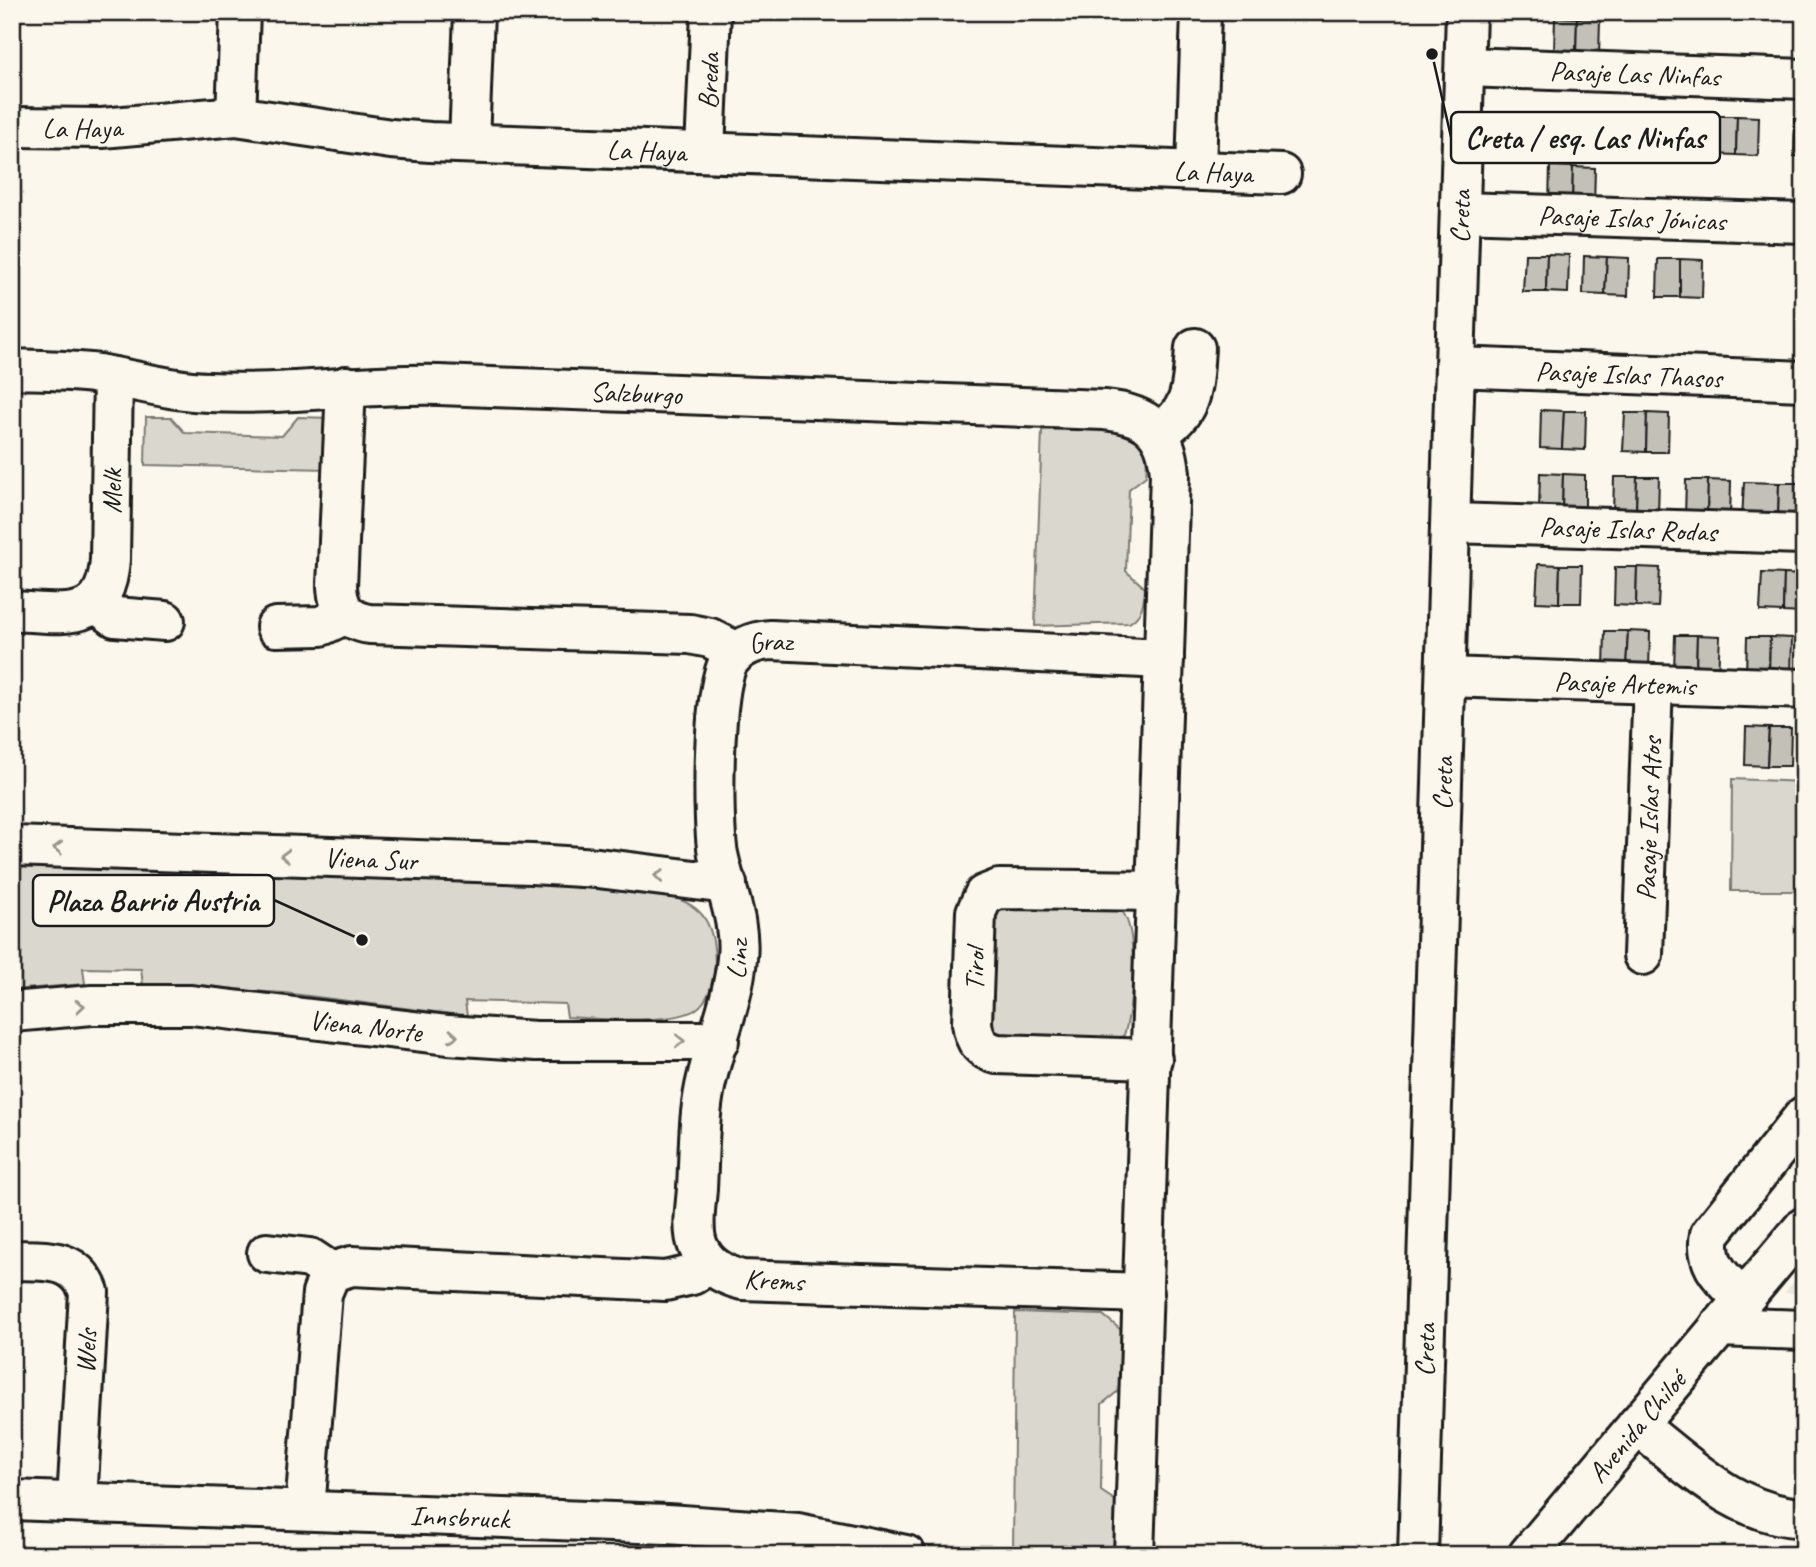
<svg xmlns="http://www.w3.org/2000/svg" width="1816" height="1567" font-family="Caveat,sans-serif">
  <rect width="100%" height="100%" fill="#fbf7ec"/>
  <filter id="ink" filterUnits="userSpaceOnUse"><feTurbulence type="fractalNoise" baseFrequency=".0143" numOctaves="2"/><feDisplacementMap in="SourceGraphic" scale="14" xChannelSelector="R" yChannelSelector="G"/><feConvolveMatrix kernelMatrix="1 2 1 2 8 2 1 2 1" color-interpolation-filters="sRGB"/></filter>
  <g filter="url(#ink)">
    <polygon fill="#eae6dc" points="1804,1271 1804,1293 1784,1293"/>
    <g fill="#dad7ce" stroke="#7b7a75" stroke-width="2">
      <polygon points="146,417 171,417 185,433 282,436 298,417 331,418 330,469 145,465"/>
      <path d="M1042,430C1067,430 1122,425 1140,443C1148,452 1147,466 1146,476L1129,489L1126,571L1145,588C1144,603 1142,616 1129,623L1035,626Z"/>
      <polygon points="1732,779 1804,782 1804,891 1731,891"/>
      <path d="M12,863L527,882L670,896C683,900 697,906 705,919C719,941 720,994 695,1010C672,1024 595,1019 567,1017L565,1004L465,1001L467,1016L285,993L143,985L141,969L83,968L85,984L12,990Z"/>
      <path d="M998,908L1122,911C1139,933 1133,1009 1124,1035L1112,1042L1001,1038L988,1031L989,924Z"/>
      <polygon points="1015,1312 1103,1315 1121,1330 1122,1388 1102,1404 1101,1491 1119,1503 1117,1555 1013,1553"/>
    </g>
    <g fill="#c3c0b8" stroke="#1c1c1c" stroke-width="2">
      <polygon points="1555,17 1577,18 1576,56 1554,55"/>
      <polygon points="1577,18 1600,19 1599,57 1576,56"/>
      <polygon points="1714,116 1737,116 1736,155 1713,154"/>
      <polygon points="1737,116 1759,117 1758,156 1736,155"/>
      <polygon points="1795,118 1804,118 1804,156 1794,156"/>
      <polygon points="1550,166 1573,167 1572,205 1549,204"/>
      <polygon points="1573,167 1595,168 1594,206 1572,205"/>
      <polygon points="1525,254 1547,254 1546,292 1523,292"/>
      <polygon points="1547,254 1569,255 1568,293 1546,292"/>
      <polygon points="1584,256 1607,257 1605,295 1583,294"/>
      <polygon points="1607,257 1629,258 1628,296 1605,295"/>
      <polygon points="1658,259 1680,259 1680,297 1657,297"/>
      <polygon points="1680,259 1703,260 1702,298 1680,297"/>
      <polygon points="1541,410 1564,411 1562,449 1540,448"/>
      <polygon points="1564,411 1586,411 1585,450 1562,449"/>
      <polygon points="1625,413 1647,413 1646,452 1623,451"/>
      <polygon points="1647,413 1669,414 1668,452 1646,452"/>
      <polygon points="1540,473 1563,474 1562,513 1539,512"/>
      <polygon points="1563,474 1585,475 1585,513 1562,513"/>
      <polygon points="1614,477 1637,477 1636,515 1613,515"/>
      <polygon points="1637,477 1659,477 1658,516 1636,515"/>
      <polygon points="1686,480 1708,480 1707,519 1685,518"/>
      <polygon points="1708,480 1731,481 1730,519 1707,519"/>
      <polygon points="1744,482 1779,483 1778,521 1742,520"/>
      <polygon points="1779,483 1802,483 1800,521 1778,521"/>
      <polygon points="1538,564 1560,565 1559,603 1536,602"/>
      <polygon points="1560,565 1582,565 1581,603 1559,603"/>
      <polygon points="1615,567 1637,567 1636,606 1614,605"/>
      <polygon points="1637,567 1660,568 1658,607 1636,606"/>
      <polygon points="1762,573 1784,574 1783,612 1760,611"/>
      <polygon points="1784,574 1804,575 1804,613 1783,612"/>
      <polygon points="1605,631 1628,631 1626,669 1604,669"/>
      <polygon points="1628,631 1650,632 1649,670 1626,669"/>
      <polygon points="1675,635 1697,635 1696,673 1674,673"/>
      <polygon points="1697,635 1720,636 1718,674 1696,673"/>
      <polygon points="1747,637 1770,637 1769,675 1746,675"/>
      <polygon points="1770,637 1792,638 1791,676 1769,675"/>
      <polygon points="1746,727 1769,728 1767,766 1745,765"/>
      <polygon points="1769,728 1791,728 1790,766 1767,766"/>
    </g>
    <g fill="none" stroke-linecap="round" stroke-linejoin="round">
      <defs>
        <g id="street">
          <path id="s1" d="M1465,67L1804,79"/>
          <polyline points="236,116 240,12"/>
          <path id="s2" d="M12,127L102,128L236,116L391,139L430,142L1281,174"/>
          <polyline points="469,143 474,12"/>
          <path id="s3" d="M705,151L711,12"/>
          <polyline points="1196,170 1201,12"/>
          <path id="s4" d="M1460,212L1804,223"/>
          <path id="s5" d="M1456,367L1804,381"/>
          <path id="s6" d="M12,369C39,370 66,370 92,373C132,379 169,391 209,392C286,396 361,383 439,385L1104,410C1147,414 1167,430 1170,474L1134,1555"/>
          <path d="M346,386L337,586C338,609 348,621 370,624L690,634L710,638L737,652"/>
          <path d="M1158,433C1194,411 1192,387 1195,348"/>
          <path id="s7" d="M1451,523L1804,534"/>
          <polyline points="96,603 115,617 165,621"/>
          <path id="s8" d="M12,611C63,613 106,626 110,559L113,377"/>
          <polyline points="276,627 321,626 346,614"/>
          <path id="s9" d="M1447,677L1804,689"/>
          <path id="s10" d="M12,846L532,864L598,868L727,884"/>
          <path id="s11" d="M1643,955L1653,684"/>
          <path id="s12" d="M12,1012L92,1005H191L448,1035L536,1041H719"/>
          <path id="s13" d="M1152,1059L997,1054C980,1050 974,1040 972,1023L976,912L984,895L999,889L1157,891"/>
          <polyline points="267,1253 310,1258 331,1272"/>
          <path d="M12,1260C44,1261 76,1256 89,1292L77,1502"/>
          <path id="s14" d="M1144,1293L742,1280C723,1275 706,1266 698,1246C691,1229 696,1206 697,1188C699,1155 698,1120 705,1087C714,1043 733,1003 737,958C741,921 725,889 718,854C712,823 712,682 730,660C740,646 755,641 771,640L1164,659"/>
          <path d="M1743,1299C1723,1279 1704,1265 1710,1234L1804,1116"/>
          <polyline points="1719,1327 1804,1330"/>
          <path d="M1637,1425C1688,1465 1736,1515 1804,1518"/>
          <path id="s15" d="M12,1500L667,1524L798,1533L906,1555"/>
          <polyline points="305,1510 322,1293 331,1272 352,1266 665,1281 692,1275 709,1264"/>
          <path id="s16" d="M1528,1555L1804,1227"/>
        </g>
        <g id="secondary">
          <path id="s17" d="M1418,1555L1466,12"/>
        </g>
      </defs>
      <use href="#street" stroke="#1c1c1c" stroke-width="44"/>
      <use href="#secondary" stroke="#1c1c1c" stroke-width="44"/>
      <use href="#street" stroke="#fbf7ec" stroke-width="38"/>
      <use href="#secondary" stroke="#fbf7ec" stroke-width="38"/>
    </g>
    <defs><path id="oneway-chevron" d="M-2-3.5L2.5 0L-2 3.5" fill="none" stroke-width="1.6" stroke-linecap="round" stroke-linejoin="round" transform="scale(1.75)"/></defs>
    <g stroke="#97948e">
      <use href="#oneway-chevron" transform="translate(58 848) rotate(-178)"/>
      <use href="#oneway-chevron" transform="translate(285 856) rotate(-178)"/>
      <use href="#oneway-chevron" transform="translate(659 876) rotate(-173)"/>
      <use href="#oneway-chevron" transform="translate(80 1006) rotate(-5)"/>
      <use href="#oneway-chevron" transform="translate(453 1036) rotate(4)"/>
      <use href="#oneway-chevron" transform="translate(680 1041) rotate(1)"/>
    </g>
  </g>
  <g text-anchor="middle" dominant-baseline="central" stroke-width="6" stroke-linejoin="round" paint-order="stroke">
    <g font-size="28" fill="#1c1c1c" stroke="#fbf7ec">
      <text stroke="none"><textPath href="#s1" startOffset="170">Pasaje Las Ninfas</textPath></text>
      <text stroke="none"><textPath href="#s3" startOffset="70">Breda</textPath></text>
      <text stroke="none"><textPath href="#s2" startOffset="70">La Haya</textPath></text>
      <text stroke="none"><textPath href="#s2" startOffset="637">La Haya</textPath></text>
      <text stroke="none"><textPath href="#s2" startOffset="1204">La Haya</textPath></text>
      <text stroke="none"><textPath href="#s17" startOffset="1339">Creta</textPath></text>
      <text stroke="none"><textPath href="#s4" startOffset="172">Pasaje Islas Jónicas</textPath></text>
      <text stroke="none"><textPath href="#s5" startOffset="173">Pasaje Islas Thasos</textPath></text>
      <text stroke="none"><textPath href="#s6" startOffset="626">Salzburgo</textPath></text>
      <text stroke="none"><textPath href="#s8" startOffset="200">Melk</textPath></text>
      <text stroke="none"><textPath href="#s7" startOffset="177">Pasaje Islas Rodas</textPath></text>
      <text stroke="none"><textPath href="#s14" startOffset="1102">Graz</textPath></text>
      <text stroke="none"><textPath href="#s9" startOffset="178">Pasaje Artemis</textPath></text>
      <text stroke="none"><textPath href="#s17" startOffset="772">Creta</textPath></text>
      <text stroke="none"><textPath href="#s11" startOffset="136">Pasaje Islas Atos</textPath></text>
      <text stroke="none"><textPath href="#s10" startOffset="359">Viena Sur</textPath></text>
      <text stroke="none"><textPath href="#s14" startOffset="752">Linz</textPath></text>
      <text stroke="none"><textPath href="#s13" startOffset="252">Tirol</textPath></text>
      <text stroke="none"><textPath href="#s12" startOffset="355">Viena Norte</textPath></text>
      <text transform="translate(774 1280) rotate(3)">Krems</text>
      <text stroke="none"><textPath href="#s17" startOffset="205">Creta</textPath></text>
      <text transform="translate(86 1351) rotate(-86)">Wels</text>
      <text stroke="none"><textPath href="#s16" startOffset="168">Avenida Chiloé</textPath></text>
      <text stroke="none"><textPath href="#s15" startOffset="448">Innsbruck</textPath></text>
    </g>
  </g>
  <path fill="none" stroke="#1c1c1c" stroke-width="2.5" d="M1432 54L1451 137M362 940L274 900"/>
  <g fill="#1c1c1c" stroke="#fbf7ec" stroke-width="2.5">
    <circle cx="1432" cy="54" r="7"/>
    <circle cx="362" cy="940" r="7"/>
  </g>
  <g fill="#fbf7ec" stroke="#1c1c1c" stroke-width="2.5">
    <rect x="1451" y="112" width="269" height="51" rx="7"/>
    <rect x="33" y="875" width="241" height="51" rx="7"/>
  </g>
  <g font-size="30" text-anchor="middle" font-weight="bold" fill="#1c1c1c">
    <text x="1585" y="148">Creta / esq. Las Ninfas</text>
    <text x="153" y="911">Plaza Barrio Austria</text>
  </g>
  <rect width="1816" height="1567" fill="none" stroke="#fbf7ec" stroke-width="42"/>
  <rect x="21" y="21" width="1774" height="1525" fill="none" stroke="#1c1c1c" stroke-width="2.5" filter="url(#ink)"/>
</svg>
